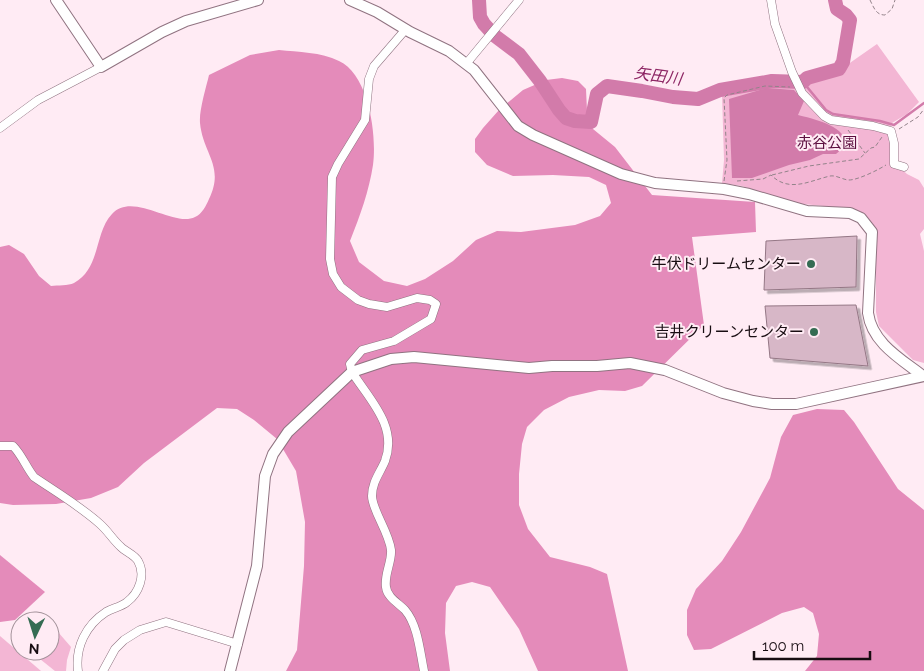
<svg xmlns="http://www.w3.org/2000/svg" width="924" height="671" font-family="Raleway,'Noto Sans JP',sans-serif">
  <defs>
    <filter id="shadow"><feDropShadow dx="3.5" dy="3.5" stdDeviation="0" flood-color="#0004"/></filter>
  </defs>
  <rect width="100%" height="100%" fill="#ffebf4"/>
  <g fill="#f3b6d4">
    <polygon points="877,44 919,102 907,114 892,123 890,127 891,160 907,174 919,180 924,188 924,229 920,234 924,251 924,363 913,360 879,326 876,312 876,237 872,223 865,214 854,209 793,203 742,186 722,183 724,160 722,94 761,84 794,86 834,74"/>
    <polygon points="58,632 71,647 67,660 66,671 55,671 40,659 46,651 50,651 50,644"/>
    <polygon points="0,636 41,671 0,671"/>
  </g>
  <g fill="#e48bba">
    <path d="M279,50C298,52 321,52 339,61C369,75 377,135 373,165C369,191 360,216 350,241L359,262L384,281L407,286L425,279L453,261L476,240L497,231L521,232L575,225L600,216L611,203L606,185L589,177L553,175L513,176L487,165L475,152V139L483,128L499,110L523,90L546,80L562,78L578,81L586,89L587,111L593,129L615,147L652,195L755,202L756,232L692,237L704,325L642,386L625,391L599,390L569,397L544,410L527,427L522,444L519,474V505L528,529L550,557L590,567L607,574L628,671H538L519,629L490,587L472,582L456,586L446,603L445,633L450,671H286L297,650L304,566L305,522L296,471L277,439L254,420L237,409L217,408L144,463L118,487L91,498L56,504L13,505L0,503V247L9,245L24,254L39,276L51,286C58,285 68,286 74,283C101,268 94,233 112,214C133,191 174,228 195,217C202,214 206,206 209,199C225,166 203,154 200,123C199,110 206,88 209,75L250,55Z"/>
    <polygon points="817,409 844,410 854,422 898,489 924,510 924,671 805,671 817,656 819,634 813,613 804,607 782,613 711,649 694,650 687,635 687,610 696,589 722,561 741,532 770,478 781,437 793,415"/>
    <polygon points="0,555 45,592 15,620 0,622"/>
  </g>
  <path fill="#d27baa" d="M767,88L794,90L804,101L798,115C815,119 864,131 836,154H823L810,160L789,165L752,178H732L729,99Z"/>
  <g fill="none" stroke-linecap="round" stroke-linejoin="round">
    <polyline stroke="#d27baa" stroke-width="2.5" points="803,82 826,110 833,114 880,121 894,125 924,103"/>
    <polyline stroke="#d27baa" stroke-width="14" points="479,0 480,17 484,24 495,36 519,54 540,81 559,110 566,118 575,121 591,122 597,94 607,86 642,91 673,97 698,99 720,90 772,81 803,82 807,78 839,69 843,62 850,20 846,15 837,9 835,0"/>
  </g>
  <g fill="#d7b7c7" stroke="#947785" filter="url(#shadow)">
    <polygon points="857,236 856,287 764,290 766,241"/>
    <polygon points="856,305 868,366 770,358 765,306"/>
  </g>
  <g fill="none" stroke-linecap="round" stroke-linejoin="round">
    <defs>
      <g id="minor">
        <polyline points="771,0 775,24 792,72 802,93 824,116 831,120 873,126 891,131 894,143 894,164 904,167"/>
        <path d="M406,29L374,66L369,79L365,120L338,164L332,177L330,259L333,274L341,287L358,300L369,304L387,307L417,298L430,300L436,304L431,319L394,341L362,350L350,364L352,372C369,399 398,426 385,461C380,473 372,482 372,496C372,510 389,532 391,550C392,562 384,574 386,587C387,597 398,603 405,610C418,625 420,652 424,671"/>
        <polyline points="466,64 519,0"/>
        <polyline points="0,128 38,100 101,67"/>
        <path d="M0,446H13C22,455 26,467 34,477C56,492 80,506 100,524C108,531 113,540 121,547C126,552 135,555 138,561C146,575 139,593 127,602C121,607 113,608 106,612C86,625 75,647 78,671"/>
        <polyline points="103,671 115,649 124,640 140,630 166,622 238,644"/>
      </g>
      <g id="tertiary">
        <polyline points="56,0 101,67 162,32 186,21 258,0"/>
        <path d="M350,0L377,12L410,32L449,51L474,70L518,126L533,135L621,174L655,183L724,189L749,194L807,211L850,213L861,218L872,232L868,313C872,343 901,359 923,376"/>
        <polyline points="230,671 257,566 265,476 273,454 288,432 352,372 391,359 414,357 529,368 552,366 597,366 630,363 665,370 723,393 753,401 772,404 796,404 924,376"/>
      </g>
    </defs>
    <use href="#minor" stroke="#907381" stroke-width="9"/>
    <use href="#tertiary" stroke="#907381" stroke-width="12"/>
    <g stroke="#93838a" stroke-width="1" stroke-dasharray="4 2.5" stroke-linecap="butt">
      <path d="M870,0C874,8 876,15 885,15L892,9L895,0"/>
      <polyline points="899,129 918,117 924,109"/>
      <polyline points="848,130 865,153"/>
      <polyline points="772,175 809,166 859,159 871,148 875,147 882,137"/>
      <polyline points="724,181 727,160 724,98 727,95 765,86 790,87"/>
      <path d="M737,181L763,179L771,175C789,193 809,181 830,176C837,175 843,180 849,180C858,180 878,170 886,165"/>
    </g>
    <use href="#minor" stroke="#fff" stroke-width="8"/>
    <use href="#tertiary" stroke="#fff" stroke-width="10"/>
  </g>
  <g fill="#356c53" stroke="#ffebf4" stroke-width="2">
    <circle cx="811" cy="264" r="5"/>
    <circle cx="814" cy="332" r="5"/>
  </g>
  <g text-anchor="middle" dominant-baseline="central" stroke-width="4" stroke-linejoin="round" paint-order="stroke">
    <g font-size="15" fill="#5d0f40" stroke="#ffebf4">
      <text x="827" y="143">赤谷公園</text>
    </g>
    <g font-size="15" fill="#180d12" stroke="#ffebf4" text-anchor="end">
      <text x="801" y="264">牛伏ドリームセンター</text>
      <text x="804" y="332">吉井クリーンセンター</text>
    </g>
    <g font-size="16" font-style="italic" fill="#8e2765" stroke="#ffebf4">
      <text transform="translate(658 76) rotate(8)">矢田川</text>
    </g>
  </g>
  <g transform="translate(35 636) rotate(184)"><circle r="24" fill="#ffebf4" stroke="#a3929a"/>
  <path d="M0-4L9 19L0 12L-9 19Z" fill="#356c53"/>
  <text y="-8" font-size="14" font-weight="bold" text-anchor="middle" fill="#180d12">N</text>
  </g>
  <path d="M754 651v8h116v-8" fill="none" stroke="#180d12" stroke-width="2.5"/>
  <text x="762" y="651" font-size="15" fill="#180d12" stroke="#ffebf4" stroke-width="4" paint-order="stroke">100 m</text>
</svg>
